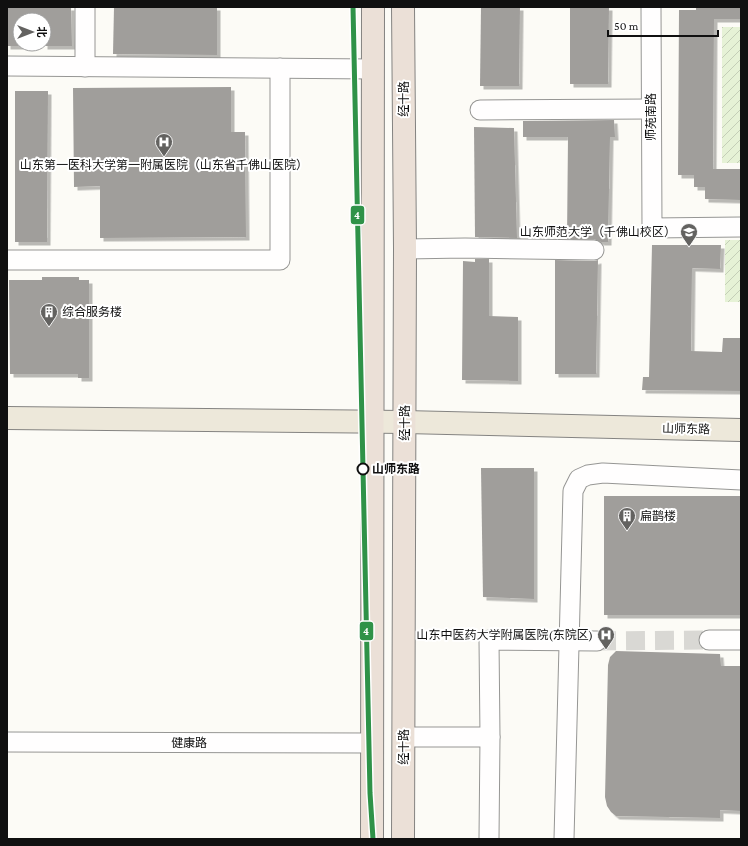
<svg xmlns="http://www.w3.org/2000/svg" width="748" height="846" font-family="'Crimson Pro','Noto Sans SC',serif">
  <defs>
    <pattern id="garden-furrows" width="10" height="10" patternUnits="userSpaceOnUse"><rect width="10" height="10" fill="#e6f2d6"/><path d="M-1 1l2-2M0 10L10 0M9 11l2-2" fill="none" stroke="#c4ceb7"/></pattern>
    <filter id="shadow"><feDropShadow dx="3.5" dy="3.5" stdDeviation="0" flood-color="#0004"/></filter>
  </defs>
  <rect width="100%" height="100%" fill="#fcfbf6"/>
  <g fill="url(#garden-furrows)">
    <rect x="722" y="27" width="19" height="136"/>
    <rect x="725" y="240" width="16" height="62"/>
  </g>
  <g fill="#a09e9b" filter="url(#shadow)">
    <polygon points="7,7 71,7 72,46 44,46 44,20 20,20 20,46 7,46"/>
    <polygon points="114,7 217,7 217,55 113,54"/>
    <polygon points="481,7 520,7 519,86 480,86"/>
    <polygon points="570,7 609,7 608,84 570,84"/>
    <polygon points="696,7 741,7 741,19 714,19 713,169 741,169 741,200 705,199 705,187 694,187 694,175 678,175 679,10 696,10"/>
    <polygon points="231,87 231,132 245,132 246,237 100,238 100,186 74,187 73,88"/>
    <polygon points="15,91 48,91 47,242 15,242"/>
    <polygon points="614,120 615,137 610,137 608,242 601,242 594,239 567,239 568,137 523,137 523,121"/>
    <polygon points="474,127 514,128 517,238 475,237"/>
    <polygon points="652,245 721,245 720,269 692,268 691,351 722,352 723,338 741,338 741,391 642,390 643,377 649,377"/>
    <polygon points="475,259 489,259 489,316 518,317 518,381 462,380 463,261 475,262"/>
    <polygon points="555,260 594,261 598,260 596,374 555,374"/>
    <polygon points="42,277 79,277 79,280 89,280 89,378 78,378 78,374 10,374 9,280 42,280"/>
    <polygon points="481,468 534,468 534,599 483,597"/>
    <rect x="604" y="496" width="137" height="119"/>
    <polygon points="616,651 720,654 721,666 741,666 741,811 720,810 720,818 616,816 611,812 607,806 605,797 608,665 610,657"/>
  </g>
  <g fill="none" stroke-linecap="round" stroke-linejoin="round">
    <polyline stroke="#d9d8d4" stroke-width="19" stroke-dasharray="19 10" stroke-linecap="butt" points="597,641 709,640"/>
    <defs>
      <g id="minor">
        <polyline points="651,7 652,228 741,227"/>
        <polyline points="7,66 373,69"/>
        <polyline points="85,67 85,7"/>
        <polyline points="480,110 651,109"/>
        <polyline points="405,249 465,248 594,250"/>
        <polyline points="7,260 280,260 280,68"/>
        <polyline points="709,640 741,640"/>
        <polyline points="404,737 490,737 489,839"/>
        <polyline points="490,737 489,640 597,641"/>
        <polyline points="7,742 372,743"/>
        <polyline points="564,839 573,491 579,479 588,475 603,473 741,480"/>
      </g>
      <polyline id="major" points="7,418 405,422 741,430"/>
      <g id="highway">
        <polyline points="403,7 405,249 403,839"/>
        <polyline points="372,839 373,7"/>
      </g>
    </defs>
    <use href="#minor" stroke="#969694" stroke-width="21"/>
    <use href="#major" stroke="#848381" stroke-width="24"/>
    <use href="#highway" stroke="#848381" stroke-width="24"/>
    <use href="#minor" stroke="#fffefe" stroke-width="19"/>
    <use href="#major" stroke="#ede8da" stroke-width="22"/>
    <use href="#highway" stroke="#ebe0d7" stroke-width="22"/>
    <defs>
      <polyline id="metro-1" points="353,7 370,793 373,839"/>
    </defs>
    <use href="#metro-1" stroke="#fff" stroke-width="8"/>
    <use href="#metro-1" stroke="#2f9248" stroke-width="5"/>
  </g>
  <defs>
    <symbol id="hospital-pin" viewBox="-11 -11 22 30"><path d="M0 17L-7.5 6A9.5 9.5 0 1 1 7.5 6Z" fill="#636260" stroke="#fff"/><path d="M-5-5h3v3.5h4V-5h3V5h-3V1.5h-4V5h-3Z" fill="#fff"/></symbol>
    <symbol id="university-pin" viewBox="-11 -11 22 30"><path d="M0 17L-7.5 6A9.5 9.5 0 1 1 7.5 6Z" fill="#636260" stroke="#fff"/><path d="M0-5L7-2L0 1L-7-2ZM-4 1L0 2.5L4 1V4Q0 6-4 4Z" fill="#fff"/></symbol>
    <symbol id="building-pin" viewBox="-11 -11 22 30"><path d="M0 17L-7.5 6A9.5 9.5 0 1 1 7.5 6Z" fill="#636260" stroke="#fff"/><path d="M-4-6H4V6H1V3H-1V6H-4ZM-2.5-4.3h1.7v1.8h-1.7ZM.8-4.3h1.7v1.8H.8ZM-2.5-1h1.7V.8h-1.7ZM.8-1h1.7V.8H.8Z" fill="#fff"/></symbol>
  </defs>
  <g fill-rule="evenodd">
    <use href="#hospital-pin" x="154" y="132" width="20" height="27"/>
    <use href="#university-pin" x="679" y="222" width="20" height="27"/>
    <use href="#building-pin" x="39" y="302" width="20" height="27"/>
    <use href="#building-pin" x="617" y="506" width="20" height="27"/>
    <use href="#hospital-pin" x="596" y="625" width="20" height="27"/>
  </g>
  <circle fill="#fff" stroke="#101010" stroke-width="2" cx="363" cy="469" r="5.5"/>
  <g text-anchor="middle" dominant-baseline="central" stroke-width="4" stroke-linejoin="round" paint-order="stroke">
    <g font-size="12" fill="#101010" stroke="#fff">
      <text transform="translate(404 99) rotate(-90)">经十路</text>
      <text transform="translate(651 117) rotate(-90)">师苑南路</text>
      <text transform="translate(405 423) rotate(-90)">经十路</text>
      <text transform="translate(686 429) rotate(1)">山师东路</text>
      <text x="189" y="743">健康路</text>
      <text transform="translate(404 747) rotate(-90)">经十路</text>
    </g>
    <g font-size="12" fill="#101010" stroke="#fff" text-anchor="end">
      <text x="164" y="165" text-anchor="middle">山东第一医科大学第一附属医院（山东省千佛山医院）</text>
      <text x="676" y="232">山东师范大学（千佛山校区）</text>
      <text x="62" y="312" text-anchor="start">综合服务楼</text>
      <text x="640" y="516" text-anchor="start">扁鹊楼</text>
      <text x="593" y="635">山东中医药大学附属医院(东院区)</text>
    </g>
    <g font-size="12" font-weight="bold" fill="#101010" stroke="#fff" text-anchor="start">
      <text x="372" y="469">山师东路</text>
    </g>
  </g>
  <g stroke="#fff" stroke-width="1.5">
    <rect x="350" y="205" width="15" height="20" rx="4" fill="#2f9248"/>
    <rect x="359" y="621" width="15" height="20" rx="4" fill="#2f9248"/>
  </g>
  <g font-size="11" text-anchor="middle" font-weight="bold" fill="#fff">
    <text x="357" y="219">4</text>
    <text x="366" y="635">4</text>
  </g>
  <rect width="748" height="846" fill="none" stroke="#101010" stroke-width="16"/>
  <g transform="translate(32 32) rotate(90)"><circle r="19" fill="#ffffff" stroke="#9f9f9f"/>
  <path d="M0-3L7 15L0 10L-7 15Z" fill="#636260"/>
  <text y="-6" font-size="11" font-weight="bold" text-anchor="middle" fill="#101010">北</text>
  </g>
  <path d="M608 30v6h110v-6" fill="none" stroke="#101010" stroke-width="2"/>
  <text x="614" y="30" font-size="12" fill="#101010" stroke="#ffffff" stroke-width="3" paint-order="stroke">50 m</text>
</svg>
